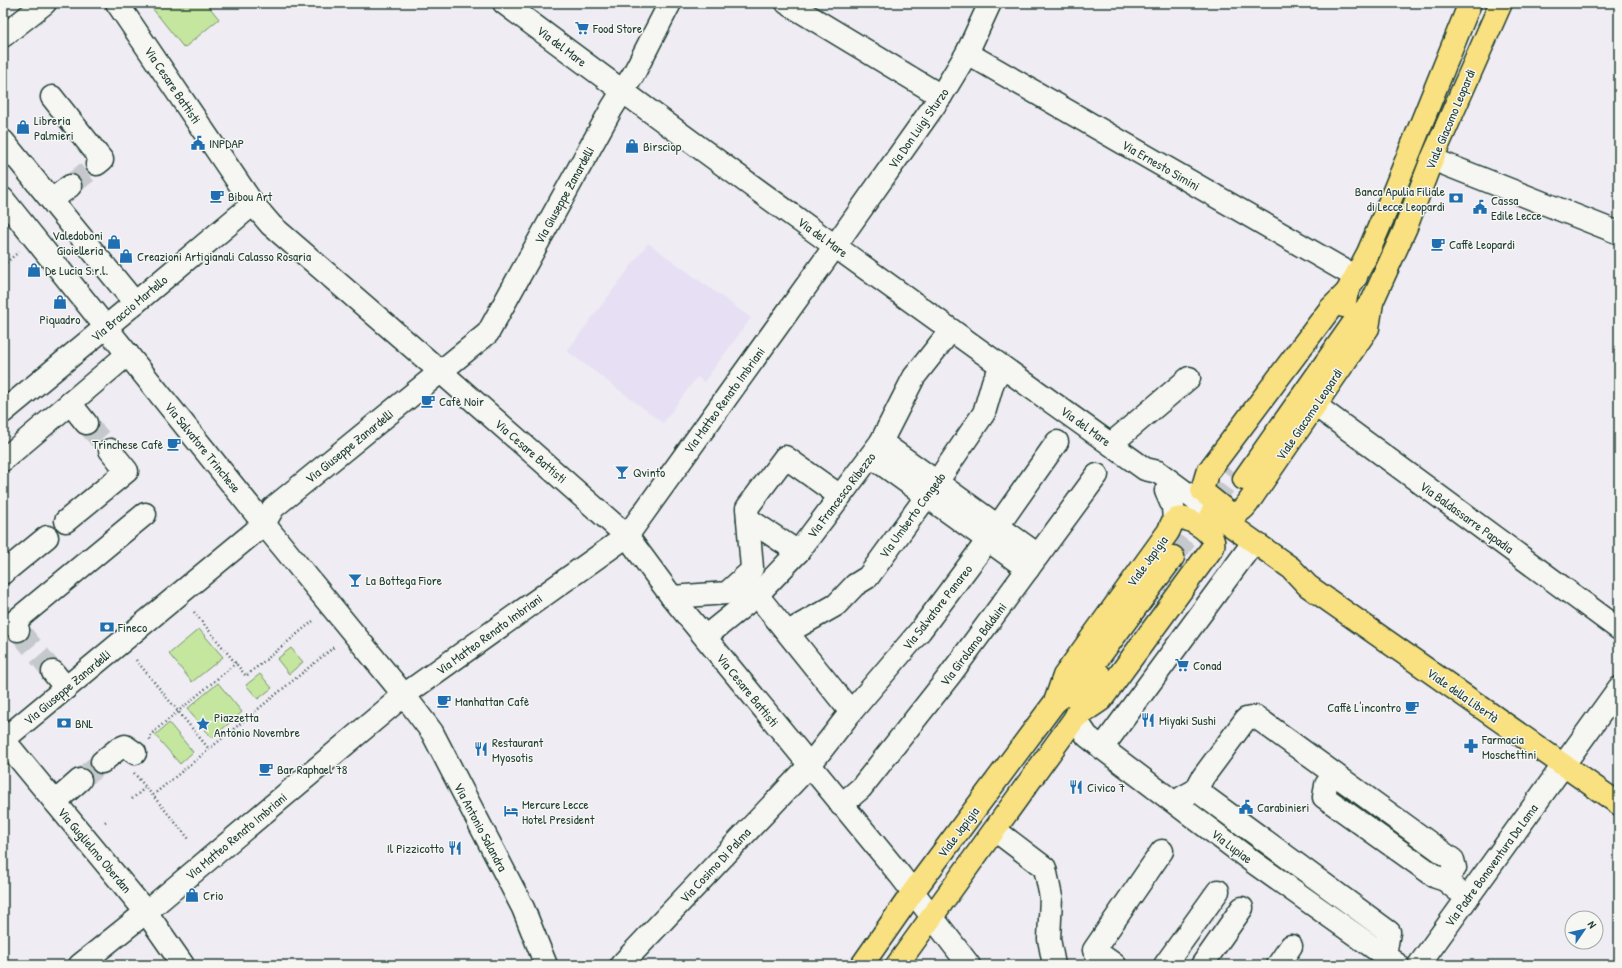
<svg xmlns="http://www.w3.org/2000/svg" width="1622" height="968" font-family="'Patrick Hand',sans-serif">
  <rect width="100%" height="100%" fill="#efecf3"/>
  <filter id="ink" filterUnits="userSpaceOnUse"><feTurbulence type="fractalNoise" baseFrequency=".025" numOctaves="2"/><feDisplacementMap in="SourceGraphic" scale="8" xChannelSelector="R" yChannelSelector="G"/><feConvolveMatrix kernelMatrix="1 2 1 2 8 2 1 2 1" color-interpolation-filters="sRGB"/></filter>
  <g filter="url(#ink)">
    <polygon fill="#e7e0f4" points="648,243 751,318 704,382 697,377 663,423 567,351"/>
    <g fill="#c4e69f" stroke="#72926a">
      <polygon points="148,3 206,3 219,19 184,48"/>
      <polygon points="199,629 223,657 192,682 169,654"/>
      <polygon points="291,648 303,662 289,674 277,659"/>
      <polygon points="260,674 272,688 258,699 246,685"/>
      <polygon points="218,683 242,712 212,738 187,709"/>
      <polygon points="169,723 193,752 180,764 155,735"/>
    </g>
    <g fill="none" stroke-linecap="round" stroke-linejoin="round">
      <g stroke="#c5c9cd" stroke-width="22" stroke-dasharray="22 11" stroke-linecap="butt">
        <polyline points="70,186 97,164"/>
        <polyline points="86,423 110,450"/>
        <polyline points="18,630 53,672"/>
        <polyline points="80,780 102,762"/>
      </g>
      <polyline stroke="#c5c9cd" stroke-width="22" stroke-dasharray="22 11" stroke-linecap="butt" points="1173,557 1234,472"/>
      <defs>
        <g id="minor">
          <polyline points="117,3 253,204 271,225 441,372 627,536 672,597 900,875 969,965"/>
          <path d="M504,3C715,161 930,315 1145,469L1158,472L1212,512"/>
          <polyline points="787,3 941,96"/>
          <polyline points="3,36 45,3"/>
          <polyline points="967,53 1356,277"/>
          <polyline points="52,97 102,160 97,164"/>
          <polyline points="3,141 135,303"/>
          <polyline points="1432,159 1619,233"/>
          <polyline points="3,199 264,524 404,695 432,732 523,908 546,965"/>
          <polyline points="52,200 70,186"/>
          <polyline points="70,403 86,423"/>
          <polyline points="1315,405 1619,629"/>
          <polyline points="3,412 135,303 253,204"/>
          <polyline points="881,442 1038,555"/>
          <polyline points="1111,444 1189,378"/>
          <polyline points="871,456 1028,569"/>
          <polyline points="3,460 128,354"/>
          <polyline points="1166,491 1173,507 1174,521"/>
          <polyline points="748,519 798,552"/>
          <polyline points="66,521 127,471 110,450"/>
          <polyline points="3,573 47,537"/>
          <polyline points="757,595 851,712"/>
          <polyline points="672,597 727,593 749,573 752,568 747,508 785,457 840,496"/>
          <polyline points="18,630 13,623 145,514"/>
          <polyline points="788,632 836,605 855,585 868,577 937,482 984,413 993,382 1002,367"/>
          <polyline points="705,637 757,595 798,552 881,442 914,377 951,330"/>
          <polyline points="53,672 66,688"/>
          <polyline points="1075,718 1087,736 1102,748 1253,862 1398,965"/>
          <polyline points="3,739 146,912 183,965"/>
          <polyline points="3,740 264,524 273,508 279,503 488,333 612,108 633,75 670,3"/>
          <polyline points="1102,748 1247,551"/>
          <polyline points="102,762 118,749 125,746 135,753"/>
          <polyline points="1334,774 1326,785 1324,797 1436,877 1445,880 1457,890"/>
          <polyline points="1196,790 1203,777 1246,719 1256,717 1453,860 1455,868 1445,880"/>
          <polyline points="1183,797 1196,790 1389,932 1385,955"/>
          <polyline points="55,802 80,780"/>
          <polyline points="841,805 861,788 950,675 1097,475"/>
          <polyline points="995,830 1045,868 1051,897 1049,939 1054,965"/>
          <polyline points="80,965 146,912 404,695 627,536 835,246 941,96 967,53 990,3"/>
          <polyline points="621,965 809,766 851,712 920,631 988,540 1057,442"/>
          <polyline points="1115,965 1094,950 1162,851"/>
          <polyline points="1165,965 1218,891"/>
          <polyline points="1202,965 1242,908"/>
          <polyline points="1278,965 1291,946"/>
          <polyline points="1419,965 1619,688"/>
        </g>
        <g id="major">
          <path d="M1347,292L1330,309L1207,473L1202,490L1203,492L1228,512C1237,515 1243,510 1248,503L1368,328L1372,302"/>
          <polyline points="1344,306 1347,292 1368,253 1385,213 1470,3"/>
          <polyline points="1244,479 1357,318 1372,302 1406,227 1432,159 1501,3"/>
          <polyline points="1212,512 1291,568 1308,586 1619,804"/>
          <path d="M1055,702L1064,676L1168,532C1170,529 1171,523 1174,521C1183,512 1204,528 1210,535C1213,539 1214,543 1213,547L1101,700L1076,717"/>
          <polyline points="862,965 913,892 1055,702 1079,684 1173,557"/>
          <polyline points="897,965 1075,718 1087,691 1099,674"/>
        </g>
      </defs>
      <use href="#minor" stroke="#1f3d34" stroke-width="25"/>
      <use href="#major" stroke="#1f3d34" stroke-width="25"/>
      <g stroke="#1f3d34" stroke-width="2.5" stroke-dasharray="1 3" stroke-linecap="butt">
        <polyline points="3,265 20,251"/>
        <polyline points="194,612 246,676 313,621"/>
        <polyline points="136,660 209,749"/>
        <polyline points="150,740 151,734 236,663"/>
        <polyline points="134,773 189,839"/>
        <polyline points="153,795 334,647"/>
        <polyline points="132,799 146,787"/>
        <polyline points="105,822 108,820"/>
      </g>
      <use href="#minor" stroke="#f6f6f2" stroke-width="22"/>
      <use href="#major" stroke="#f9e181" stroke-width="22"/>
    </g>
  </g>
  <defs>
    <symbol id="supermarket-bare" viewBox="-9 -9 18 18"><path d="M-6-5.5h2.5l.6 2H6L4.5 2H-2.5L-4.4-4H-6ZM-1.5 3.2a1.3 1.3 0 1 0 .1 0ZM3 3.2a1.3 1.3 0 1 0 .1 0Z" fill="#1f6fb2" stroke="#f6f6f2" stroke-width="2.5" paint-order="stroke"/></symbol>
    <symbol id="shop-bare" viewBox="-9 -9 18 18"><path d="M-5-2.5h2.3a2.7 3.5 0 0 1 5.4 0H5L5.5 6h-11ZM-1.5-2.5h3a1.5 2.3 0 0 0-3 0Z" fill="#1f6fb2" stroke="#f6f6f2" stroke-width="2.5" paint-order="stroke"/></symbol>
    <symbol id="civic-bare" viewBox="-9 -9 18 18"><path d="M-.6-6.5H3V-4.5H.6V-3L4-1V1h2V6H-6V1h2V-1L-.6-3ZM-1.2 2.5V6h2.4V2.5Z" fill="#1f6fb2" stroke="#f6f6f2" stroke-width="2.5" paint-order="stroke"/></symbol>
    <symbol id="cafe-bare" viewBox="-9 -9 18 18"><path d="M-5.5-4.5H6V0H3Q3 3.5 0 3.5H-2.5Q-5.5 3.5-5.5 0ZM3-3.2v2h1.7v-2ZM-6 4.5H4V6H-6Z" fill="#1f6fb2" stroke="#f6f6f2" stroke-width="2.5" paint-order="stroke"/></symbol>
    <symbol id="bank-bare" viewBox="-9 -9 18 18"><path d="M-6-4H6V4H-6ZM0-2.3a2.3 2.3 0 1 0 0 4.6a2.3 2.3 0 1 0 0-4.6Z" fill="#1f6fb2" stroke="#f6f6f2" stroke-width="2.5" paint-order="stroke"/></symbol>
    <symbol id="bar-bare" viewBox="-9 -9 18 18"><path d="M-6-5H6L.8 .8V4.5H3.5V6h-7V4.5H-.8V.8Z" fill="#1f6fb2" stroke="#f6f6f2" stroke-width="2.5" paint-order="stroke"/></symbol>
    <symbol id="restaurant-bare" viewBox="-9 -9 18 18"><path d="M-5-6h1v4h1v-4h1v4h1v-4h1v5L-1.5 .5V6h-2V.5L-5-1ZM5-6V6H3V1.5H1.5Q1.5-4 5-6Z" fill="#1f6fb2" stroke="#f6f6f2" stroke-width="2.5" paint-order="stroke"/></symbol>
    <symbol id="sight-bare" viewBox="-9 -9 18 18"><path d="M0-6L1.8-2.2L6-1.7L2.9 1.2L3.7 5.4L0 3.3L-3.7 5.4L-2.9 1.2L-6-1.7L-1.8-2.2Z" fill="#1f6fb2" stroke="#f6f6f2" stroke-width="2.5" paint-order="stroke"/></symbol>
    <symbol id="pharmacy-bare" viewBox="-9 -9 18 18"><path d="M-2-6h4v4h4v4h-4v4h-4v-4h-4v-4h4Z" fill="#1f6fb2" stroke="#f6f6f2" stroke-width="2.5" paint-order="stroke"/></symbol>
    <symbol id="hotel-bare" viewBox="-9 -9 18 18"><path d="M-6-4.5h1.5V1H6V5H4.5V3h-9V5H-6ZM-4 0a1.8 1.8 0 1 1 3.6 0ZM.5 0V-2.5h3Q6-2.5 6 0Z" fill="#1f6fb2" stroke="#f6f6f2" stroke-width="2.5" paint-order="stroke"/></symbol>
  </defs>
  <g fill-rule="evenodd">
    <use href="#supermarket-bare" x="572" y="18" width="20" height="20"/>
    <use href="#shop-bare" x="13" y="117" width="20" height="20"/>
    <use href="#civic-bare" x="188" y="133" width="20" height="20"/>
    <use href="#shop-bare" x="622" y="136" width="20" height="20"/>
    <use href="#cafe-bare" x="207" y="186" width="20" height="20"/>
    <use href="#bank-bare" x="1446" y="188" width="20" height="20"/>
    <use href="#civic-bare" x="1470" y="197" width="20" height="20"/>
    <use href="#shop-bare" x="104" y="232" width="20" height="20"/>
    <use href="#cafe-bare" x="1428" y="234" width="20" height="20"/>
    <use href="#shop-bare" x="116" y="246" width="20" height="20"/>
    <use href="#shop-bare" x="24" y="260" width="20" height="20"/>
    <use href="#shop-bare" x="50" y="292" width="20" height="20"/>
    <use href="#cafe-bare" x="418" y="391" width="20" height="20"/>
    <use href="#cafe-bare" x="164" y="434" width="20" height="20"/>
    <use href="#bar-bare" x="612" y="462" width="20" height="20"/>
    <use href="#bar-bare" x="345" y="570" width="20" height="20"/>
    <use href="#bank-bare" x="97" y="617" width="20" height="20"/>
    <use href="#supermarket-bare" x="1172" y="655" width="20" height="20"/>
    <use href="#cafe-bare" x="434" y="691" width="20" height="20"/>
    <use href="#cafe-bare" x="1402" y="697" width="20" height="20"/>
    <use href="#restaurant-bare" x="1138" y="710" width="20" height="20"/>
    <use href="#bank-bare" x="54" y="713" width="20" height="20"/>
    <use href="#sight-bare" x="193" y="714" width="20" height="20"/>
    <use href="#pharmacy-bare" x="1461" y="736" width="20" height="20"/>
    <use href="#restaurant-bare" x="471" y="739" width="20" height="20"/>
    <use href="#cafe-bare" x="256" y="759" width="20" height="20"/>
    <use href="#restaurant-bare" x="1066" y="777" width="20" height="20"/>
    <use href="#civic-bare" x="1236" y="797" width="20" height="20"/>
    <use href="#hotel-bare" x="501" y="801" width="20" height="20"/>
    <use href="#restaurant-bare" x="445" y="838" width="20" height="20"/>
    <use href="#shop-bare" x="182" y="885" width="20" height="20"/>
  </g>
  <g text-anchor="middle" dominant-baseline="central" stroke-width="3" stroke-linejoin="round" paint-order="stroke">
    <g font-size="13" fill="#1f3d34" stroke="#f6f6f2" text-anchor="start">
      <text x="593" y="28">Food Store</text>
      <text x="34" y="120">Libreria<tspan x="34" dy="15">Palmieri</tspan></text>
      <text x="209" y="143">INPDAP</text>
      <text x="643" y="146">Birsciop</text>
      <text x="1445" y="191" text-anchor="end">Banca Apulia Filiale<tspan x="1445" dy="15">di Lecce Leopardi</tspan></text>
      <text x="228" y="196">Bibou Art</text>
      <text x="1491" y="200">Cassa<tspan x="1491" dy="15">Edile Lecce</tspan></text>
      <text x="103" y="235" text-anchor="end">Valedoboni<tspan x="103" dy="15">Gioielleria</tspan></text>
      <text x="1449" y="244">Caffè Leopardi</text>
      <text x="137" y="256">Creazioni Artigianali Calasso Rosaria</text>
      <text x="45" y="270">De Lucia S.r.l.</text>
      <text x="60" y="319" text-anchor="middle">Piquadro</text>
      <text x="439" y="401">Cafè Noir</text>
      <text x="163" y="444" text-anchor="end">Trinchese Cafè</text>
      <text x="633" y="472">Qvinto</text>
      <text x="366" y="580">La Bottega Fiore</text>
      <text x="118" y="627">Fineco</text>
      <text x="1193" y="665">Conad</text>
      <text x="455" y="701">Manhattan Cafè</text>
      <text x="1401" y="707" text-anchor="end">Caffè L'incontro</text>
      <text x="214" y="717">Piazzetta<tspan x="214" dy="15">Antonio Novembre</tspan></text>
      <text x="1159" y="720">Miyaki Sushi</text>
      <text x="75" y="723">BNL</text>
      <text x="1482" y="739">Farmacia<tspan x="1482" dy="15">Moschettini</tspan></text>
      <text x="492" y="742">Restaurant<tspan x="492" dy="15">Myosotis</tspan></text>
      <text x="277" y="769">Bar Raphael 78</text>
      <text x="1087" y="787">Civico 7</text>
      <text x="522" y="804">Mercure Lecce<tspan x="522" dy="15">Hotel President</tspan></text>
      <text x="1257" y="807">Carabinieri</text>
      <text x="444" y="848" text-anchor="end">Il Pizzicotto</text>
      <text x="203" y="895">Crio</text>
    </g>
    <g font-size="13" fill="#1f3d34" stroke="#f6f6f2">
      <text transform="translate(562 46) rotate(37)">Via del Mare</text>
      <text transform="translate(173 85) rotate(56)">Via Cesare Battisti</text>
      <text transform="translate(1450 119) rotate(-67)">Viale Giacomo Leopardi</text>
      <text transform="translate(918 128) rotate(-55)">Via Don Luigi Sturzo</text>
      <text transform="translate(1161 165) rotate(30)">Via Ernesto Simini</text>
      <text transform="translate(564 195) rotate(-61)">Via Giuseppe Zanardelli</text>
      <text transform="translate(823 237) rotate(36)">Via del Mare</text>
      <text transform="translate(129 308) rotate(-40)">Via Braccio Martello</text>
      <text transform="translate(724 400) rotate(-54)">Via Matteo Renato Imbriani</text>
      <text transform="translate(1309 414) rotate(-56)">Viale Giacomo Leopardi</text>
      <text transform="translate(1086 426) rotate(36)">Via del Mare</text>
      <text transform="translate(349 446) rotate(-39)">Via Giuseppe Zanardelli</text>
      <text transform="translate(203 447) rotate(51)">Via Salvatore Trinchese</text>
      <text transform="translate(531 451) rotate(41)">Via Cesare Battisti</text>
      <text transform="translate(841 495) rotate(-53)">Via Francesco Ribezzo</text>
      <text transform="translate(912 515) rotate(-54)">Via Umberto Congedo</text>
      <text transform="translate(1467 517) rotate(36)">Via Baldassarre Papadia</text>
      <text transform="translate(1147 561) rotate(-54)">Viale Japigia</text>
      <text transform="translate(937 607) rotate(-52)">Via Salvatore Panareo</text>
      <text transform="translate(489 634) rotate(-36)">Via Matteo Renato Imbriani</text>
      <text transform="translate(973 644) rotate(-53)">Via Girolamo Balduini</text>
      <text transform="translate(67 687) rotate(-40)">Via Giuseppe Zanardelli</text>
      <text transform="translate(748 690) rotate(51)">Via Cesare Battisti</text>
      <text transform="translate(1463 695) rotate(35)">Viale della Libertà</text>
      <text transform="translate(481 827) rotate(62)">Via Antonio Salandra</text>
      <text transform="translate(958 832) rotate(-53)">Viale Japigia</text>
      <text transform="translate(236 836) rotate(-40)">Via Matteo Renato Imbriani</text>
      <text transform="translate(1232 846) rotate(37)">Via Lupiae</text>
      <text transform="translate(95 850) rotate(50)">Via Guglielmo Oberdan</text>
      <text transform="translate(715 865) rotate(-47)">Via Cosimo Di Palma</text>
      <text transform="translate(1491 865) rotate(-54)">Via Padre Bonaventura Da Lama</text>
    </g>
  </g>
  <rect width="1622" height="968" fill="none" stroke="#f6f6f2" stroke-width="16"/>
  <rect x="8" y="8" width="1606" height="952" fill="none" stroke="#1f3d34" stroke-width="1.5" filter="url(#ink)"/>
  <g transform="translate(1584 930) rotate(56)"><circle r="19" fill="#f6f6f2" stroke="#a0aca6"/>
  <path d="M0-3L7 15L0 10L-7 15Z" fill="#1f6fb2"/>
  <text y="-6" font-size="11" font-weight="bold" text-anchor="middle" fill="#1f3d34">N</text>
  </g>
</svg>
